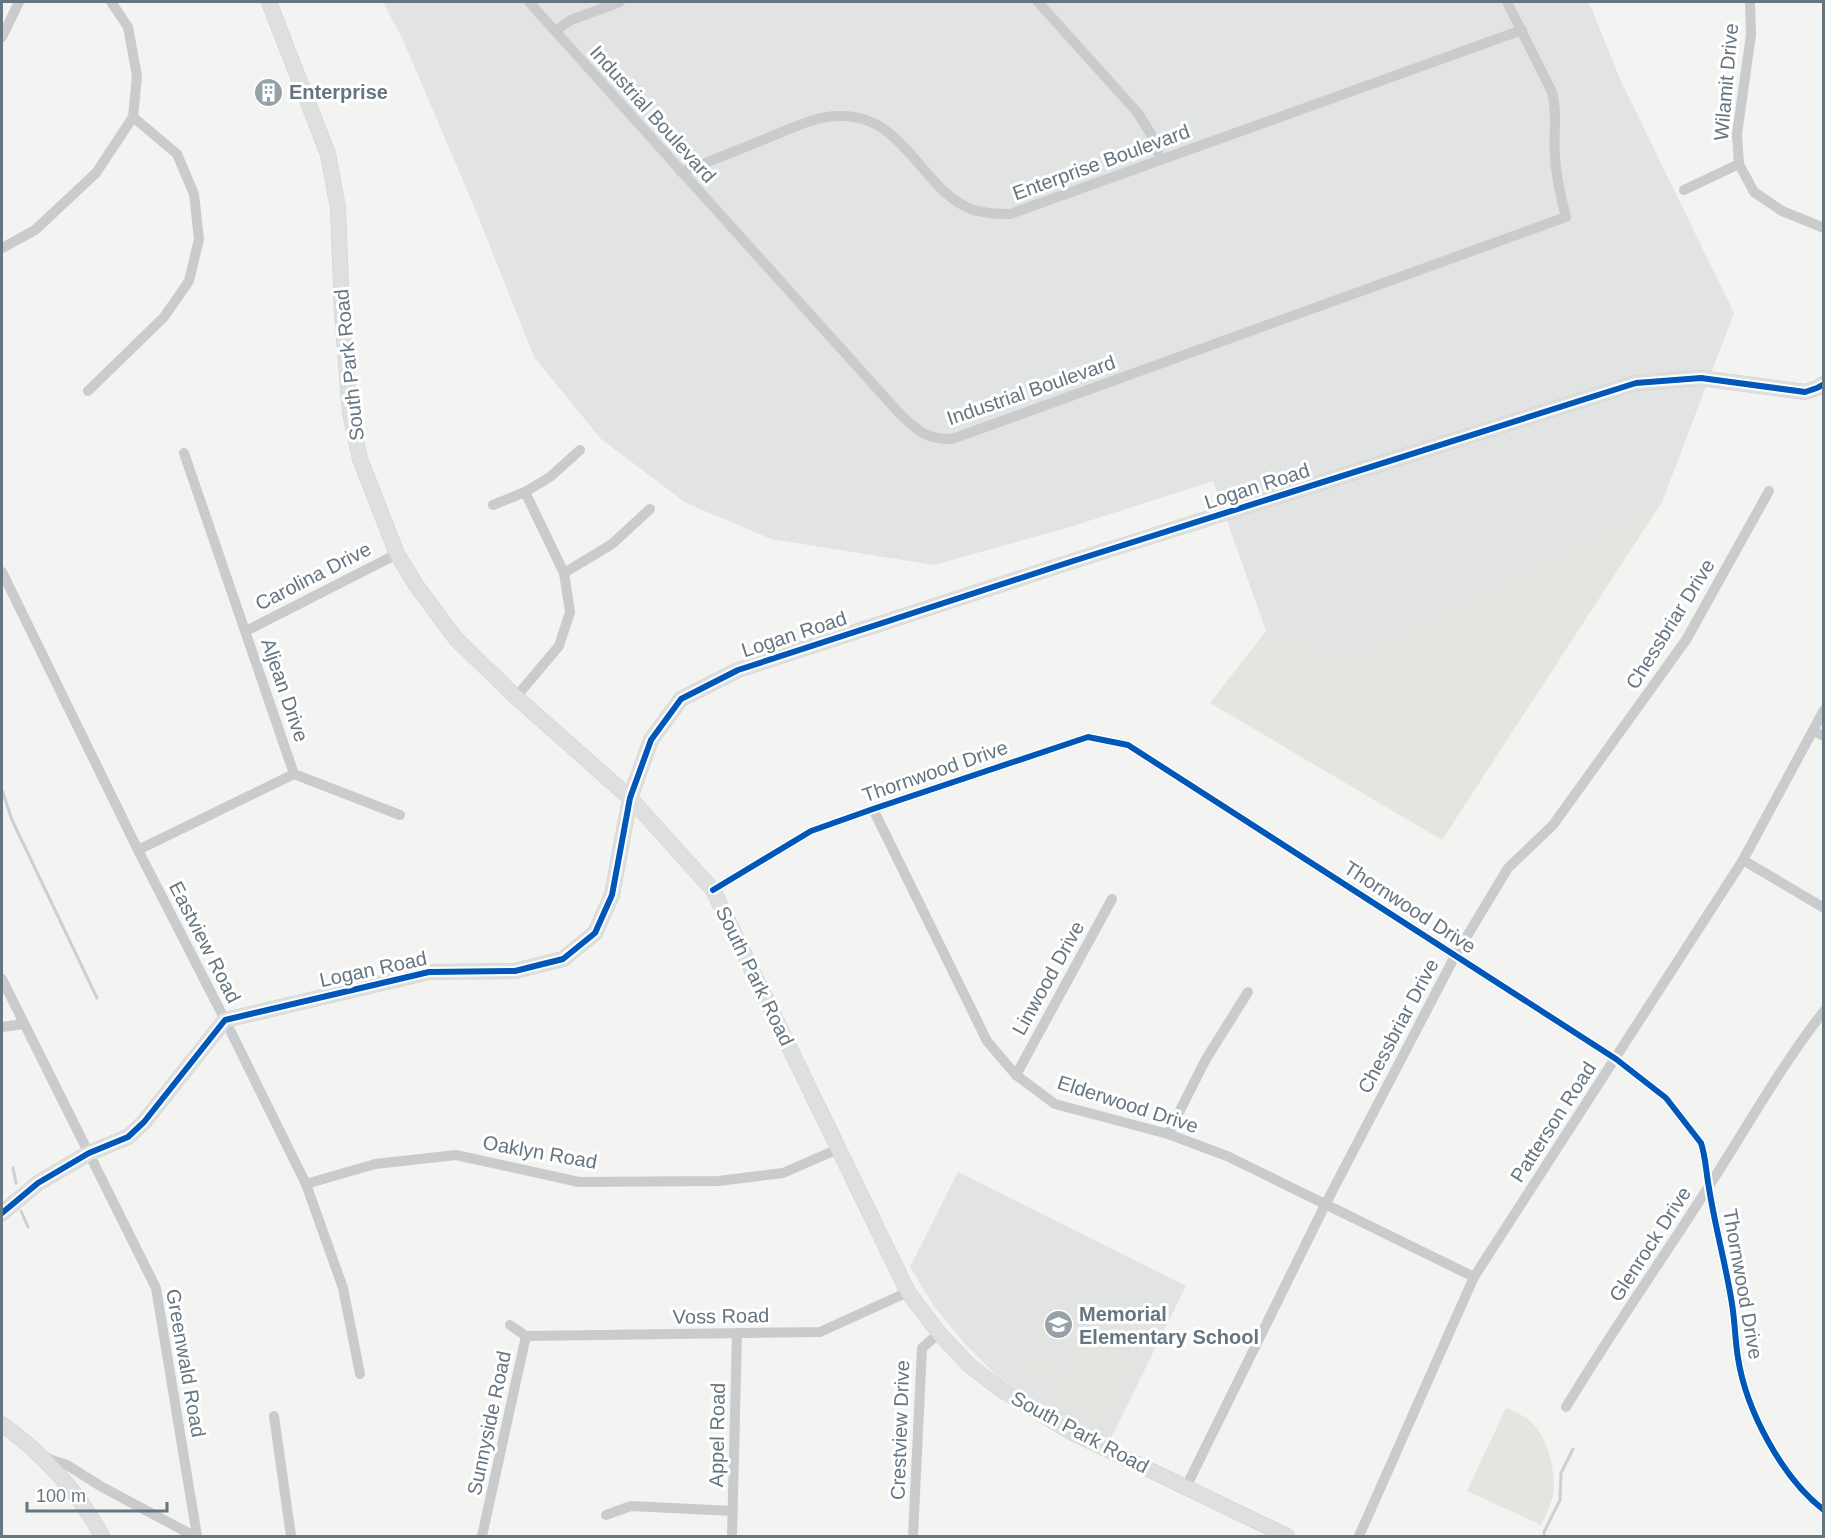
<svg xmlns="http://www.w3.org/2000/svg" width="1825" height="1538" font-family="Helvetica,sans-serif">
  <rect width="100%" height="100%" fill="#f3f3f2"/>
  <g fill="#e2e3e3">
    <polygon points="383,2 1589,2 1620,79 1734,313 1662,502 1347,664 1266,631 1213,481 1070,527 934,565 771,539 686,503 601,439 534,357 478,216 403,40"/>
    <polygon points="958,1172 1186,1286 1110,1440 1052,1411 1000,1379 965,1344 934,1306 910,1267"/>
  </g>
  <g fill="#e3e6e0">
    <polygon points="1662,502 1442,840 1210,703 1266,631 1347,664"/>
    <polygon points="1040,1324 1077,1328 1076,1353 1100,1343 1139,1357 1107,1426 1049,1394 1063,1367 1071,1359 1065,1358 1065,1340 1041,1336"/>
    <path d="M1047,1342L1048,1361L1055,1371L1052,1382C1038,1386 1029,1381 1017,1374L1022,1360L1035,1358V1349Z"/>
    <path d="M1506,1408C1516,1412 1526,1416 1534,1425C1549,1441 1558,1478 1552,1500C1549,1508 1545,1517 1541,1525L1467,1491Z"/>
  </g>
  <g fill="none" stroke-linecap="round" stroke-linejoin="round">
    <g stroke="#c9d1d3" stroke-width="3">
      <polyline points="2,790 12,820 97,998"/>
      <polyline points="13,1168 16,1183"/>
      <polyline points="21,1211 28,1227"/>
      <polyline points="1544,1536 1544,1532 1560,1500 1561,1473 1573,1449"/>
    </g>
    <defs>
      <g id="secondary">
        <polyline points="269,2 328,154 338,208 342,313 350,412 360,459 397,554 416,585 456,639 516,697 630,798 713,890 908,1292 939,1333 969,1365 1000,1389 1069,1431 1287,1536"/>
        <polyline points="2,1213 38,1183 89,1153 128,1137 144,1122 225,1020 429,972 515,971 563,959 595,933 612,895 630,798 651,740 681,699 738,670 1070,562 1636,383 1701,378 1805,392 1817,388 1824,384"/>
        <path d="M2,1424C43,1454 78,1491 102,1536"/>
      </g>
    </defs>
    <use href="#secondary" stroke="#d0d1d1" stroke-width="16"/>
    <g stroke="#c9cbcc" stroke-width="10">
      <path d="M529,2L900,414C918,432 927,439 952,439L1566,217C1561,197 1556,178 1555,157C1553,135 1558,114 1552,92L1507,2"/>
      <polyline points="1038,2 1137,112 1151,134 1161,160"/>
      <polyline points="1750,2 1751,35 1737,134 1739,164 1754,192 1782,211 1824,228"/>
      <polyline points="555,31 571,20 620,2"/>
      <polyline points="2,37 19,2"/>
      <path d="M681,172C711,161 740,149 770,137C792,128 815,116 840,116C907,115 921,192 974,210C986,214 998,214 1010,214L1522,30"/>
      <polyline points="1684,190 1739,164"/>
      <polyline points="2,248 35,230 96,173 133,117 137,76 128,27 111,2"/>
      <polyline points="88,391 164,317 189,281 199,239 194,194 177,154 133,117"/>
      <polyline points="493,505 525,492 550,477 580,450"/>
      <polyline points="2,572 138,850 225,1020 306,1184 343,1288 360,1374"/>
      <polyline points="564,573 612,544 650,509"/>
      <polyline points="246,631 397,554"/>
      <polyline points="516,697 559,646 570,612 564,573 525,492"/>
      <polyline points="1813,731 1824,736"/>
      <polyline points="294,774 400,815"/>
      <polyline points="873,809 987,1041 1016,1075 1055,1104 1168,1134 1227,1156 1474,1277"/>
      <polyline points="138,850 294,774 184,453"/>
      <polyline points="1743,860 1824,908"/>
      <path d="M713,890L811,831L873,809L1088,737L1128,745L1616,1059L1666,1098L1701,1143C1706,1158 1706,1173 1709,1188C1715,1227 1726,1265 1732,1304C1735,1322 1735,1340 1738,1358C1746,1410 1782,1478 1824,1510"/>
      <polyline points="2,979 156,1288 197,1536"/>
      <polyline points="2,1027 24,1024"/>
      <polyline points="1016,1075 1112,899"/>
      <polyline points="1168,1134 1206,1059 1248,992"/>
      <polyline points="306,1184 375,1164 456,1155 579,1182 718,1181 783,1173 838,1149"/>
      <polyline points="510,1325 526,1336"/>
      <polyline points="526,1336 820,1332 908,1292"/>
      <path d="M1566,1407C1611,1332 1662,1260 1709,1186C1747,1127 1781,1066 1824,1011"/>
      <polyline points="274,1416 291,1536"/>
      <polyline points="43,1457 67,1465 102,1487 194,1536"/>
      <polyline points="1186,1487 1325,1205 1455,956 1508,868 1553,825 1686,640 1769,491"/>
      <polyline points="606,1515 631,1506 733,1511"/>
      <polyline points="482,1536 526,1336"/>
      <polyline points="732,1536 737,1334"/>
      <polyline points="913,1536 922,1348 939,1333"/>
      <polyline points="1359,1536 1474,1277 1743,860 1824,710"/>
    </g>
    <use href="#secondary" stroke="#dedfdf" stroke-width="15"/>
    <defs>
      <g id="cycleway">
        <path d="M713,890L811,831L873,809L1088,737L1128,745L1616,1059L1666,1098L1701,1143C1706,1158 1706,1173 1709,1188C1715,1227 1726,1265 1732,1304C1735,1322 1735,1340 1738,1358C1746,1410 1782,1478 1824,1510"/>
        <polyline points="2,1213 38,1183 89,1153 128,1137 144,1122 225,1020 429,972 515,971 563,959 595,933 612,895 630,798 651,740 681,699 738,670 1070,562 1636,383 1701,378 1805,392 1817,388 1824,384"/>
      </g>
    </defs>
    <use href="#cycleway" stroke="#fff" stroke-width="10"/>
    <use href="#cycleway" stroke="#0057b8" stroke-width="6"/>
  </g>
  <defs>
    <symbol id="building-disc" viewBox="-11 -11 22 22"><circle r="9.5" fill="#97a2a8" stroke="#fff"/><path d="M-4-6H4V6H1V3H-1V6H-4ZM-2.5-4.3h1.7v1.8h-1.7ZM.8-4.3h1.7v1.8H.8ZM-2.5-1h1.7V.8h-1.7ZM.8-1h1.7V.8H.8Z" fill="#fff"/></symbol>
    <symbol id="school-disc" viewBox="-11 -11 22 22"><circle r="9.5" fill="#97a2a8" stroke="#fff"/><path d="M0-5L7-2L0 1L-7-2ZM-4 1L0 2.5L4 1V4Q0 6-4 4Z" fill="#fff"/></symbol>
  </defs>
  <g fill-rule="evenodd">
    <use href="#building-disc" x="252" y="76" width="33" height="33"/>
    <use href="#school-disc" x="1042" y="1308" width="33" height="33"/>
  </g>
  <g text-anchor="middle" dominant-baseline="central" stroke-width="6" stroke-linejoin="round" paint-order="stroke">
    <g font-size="20" fill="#667680" stroke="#fff">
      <text transform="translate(1726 82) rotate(-85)">Wilamit Drive</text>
      <text transform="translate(653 114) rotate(48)">Industrial Boulevard</text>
      <text transform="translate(1101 162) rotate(-20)">Enterprise Boulevard</text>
      <text transform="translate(349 365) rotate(-96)">South Park Road</text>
      <text transform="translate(1031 390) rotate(-19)">Industrial Boulevard</text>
      <text transform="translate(1257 486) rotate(-18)">Logan Road</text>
      <text transform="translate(313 576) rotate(-27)">Carolina Drive</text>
      <text transform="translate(1670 624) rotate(-58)">Chessbriar Drive</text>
      <text transform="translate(794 634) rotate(-18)">Logan Road</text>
      <text transform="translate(285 690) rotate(71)">Aljean Drive</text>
      <text transform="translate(935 771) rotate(-19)">Thornwood Drive</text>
      <text transform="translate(1410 907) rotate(33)">Thornwood Drive</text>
      <text transform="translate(205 942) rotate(63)">Eastview Road</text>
      <text transform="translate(373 969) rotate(-12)">Logan Road</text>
      <text transform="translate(755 976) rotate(64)">South Park Road</text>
      <text transform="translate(1048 978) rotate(-61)">Linwood Drive</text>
      <text transform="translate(1398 1026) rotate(-62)">Chessbriar Drive</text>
      <text transform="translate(1128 1104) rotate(18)">Elderwood Drive</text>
      <text transform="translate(1553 1122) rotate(-57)">Patterson Road</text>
      <text transform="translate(540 1152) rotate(10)">Oaklyn Road</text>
      <text transform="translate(1650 1244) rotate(-57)">Glenrock Drive</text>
      <text transform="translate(1743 1284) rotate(80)">Thornwood Drive</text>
      <text transform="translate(721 1316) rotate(-1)">Voss Road</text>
      <text transform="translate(186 1363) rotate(80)">Greenwald Road</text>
      <text transform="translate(489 1423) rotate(-78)">Sunnyside Road</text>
      <text transform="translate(900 1430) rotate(-88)">Crestview Drive</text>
      <text transform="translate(1080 1432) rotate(28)">South Park Road</text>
      <text transform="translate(717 1435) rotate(-89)">Appel Road</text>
    </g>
    <g font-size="20" font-weight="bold" fill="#667680" stroke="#fff" text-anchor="start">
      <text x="289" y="92">Enterprise</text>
      <text x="1079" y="1314">Memorial<tspan x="1079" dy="23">Elementary School</tspan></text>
    </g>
  </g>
  <rect width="1825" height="1538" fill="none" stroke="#667680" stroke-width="6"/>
  <path d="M27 1502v9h140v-9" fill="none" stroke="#667680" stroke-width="3"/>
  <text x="36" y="1502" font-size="18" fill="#667680" stroke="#ffffff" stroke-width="4.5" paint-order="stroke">100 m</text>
</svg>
